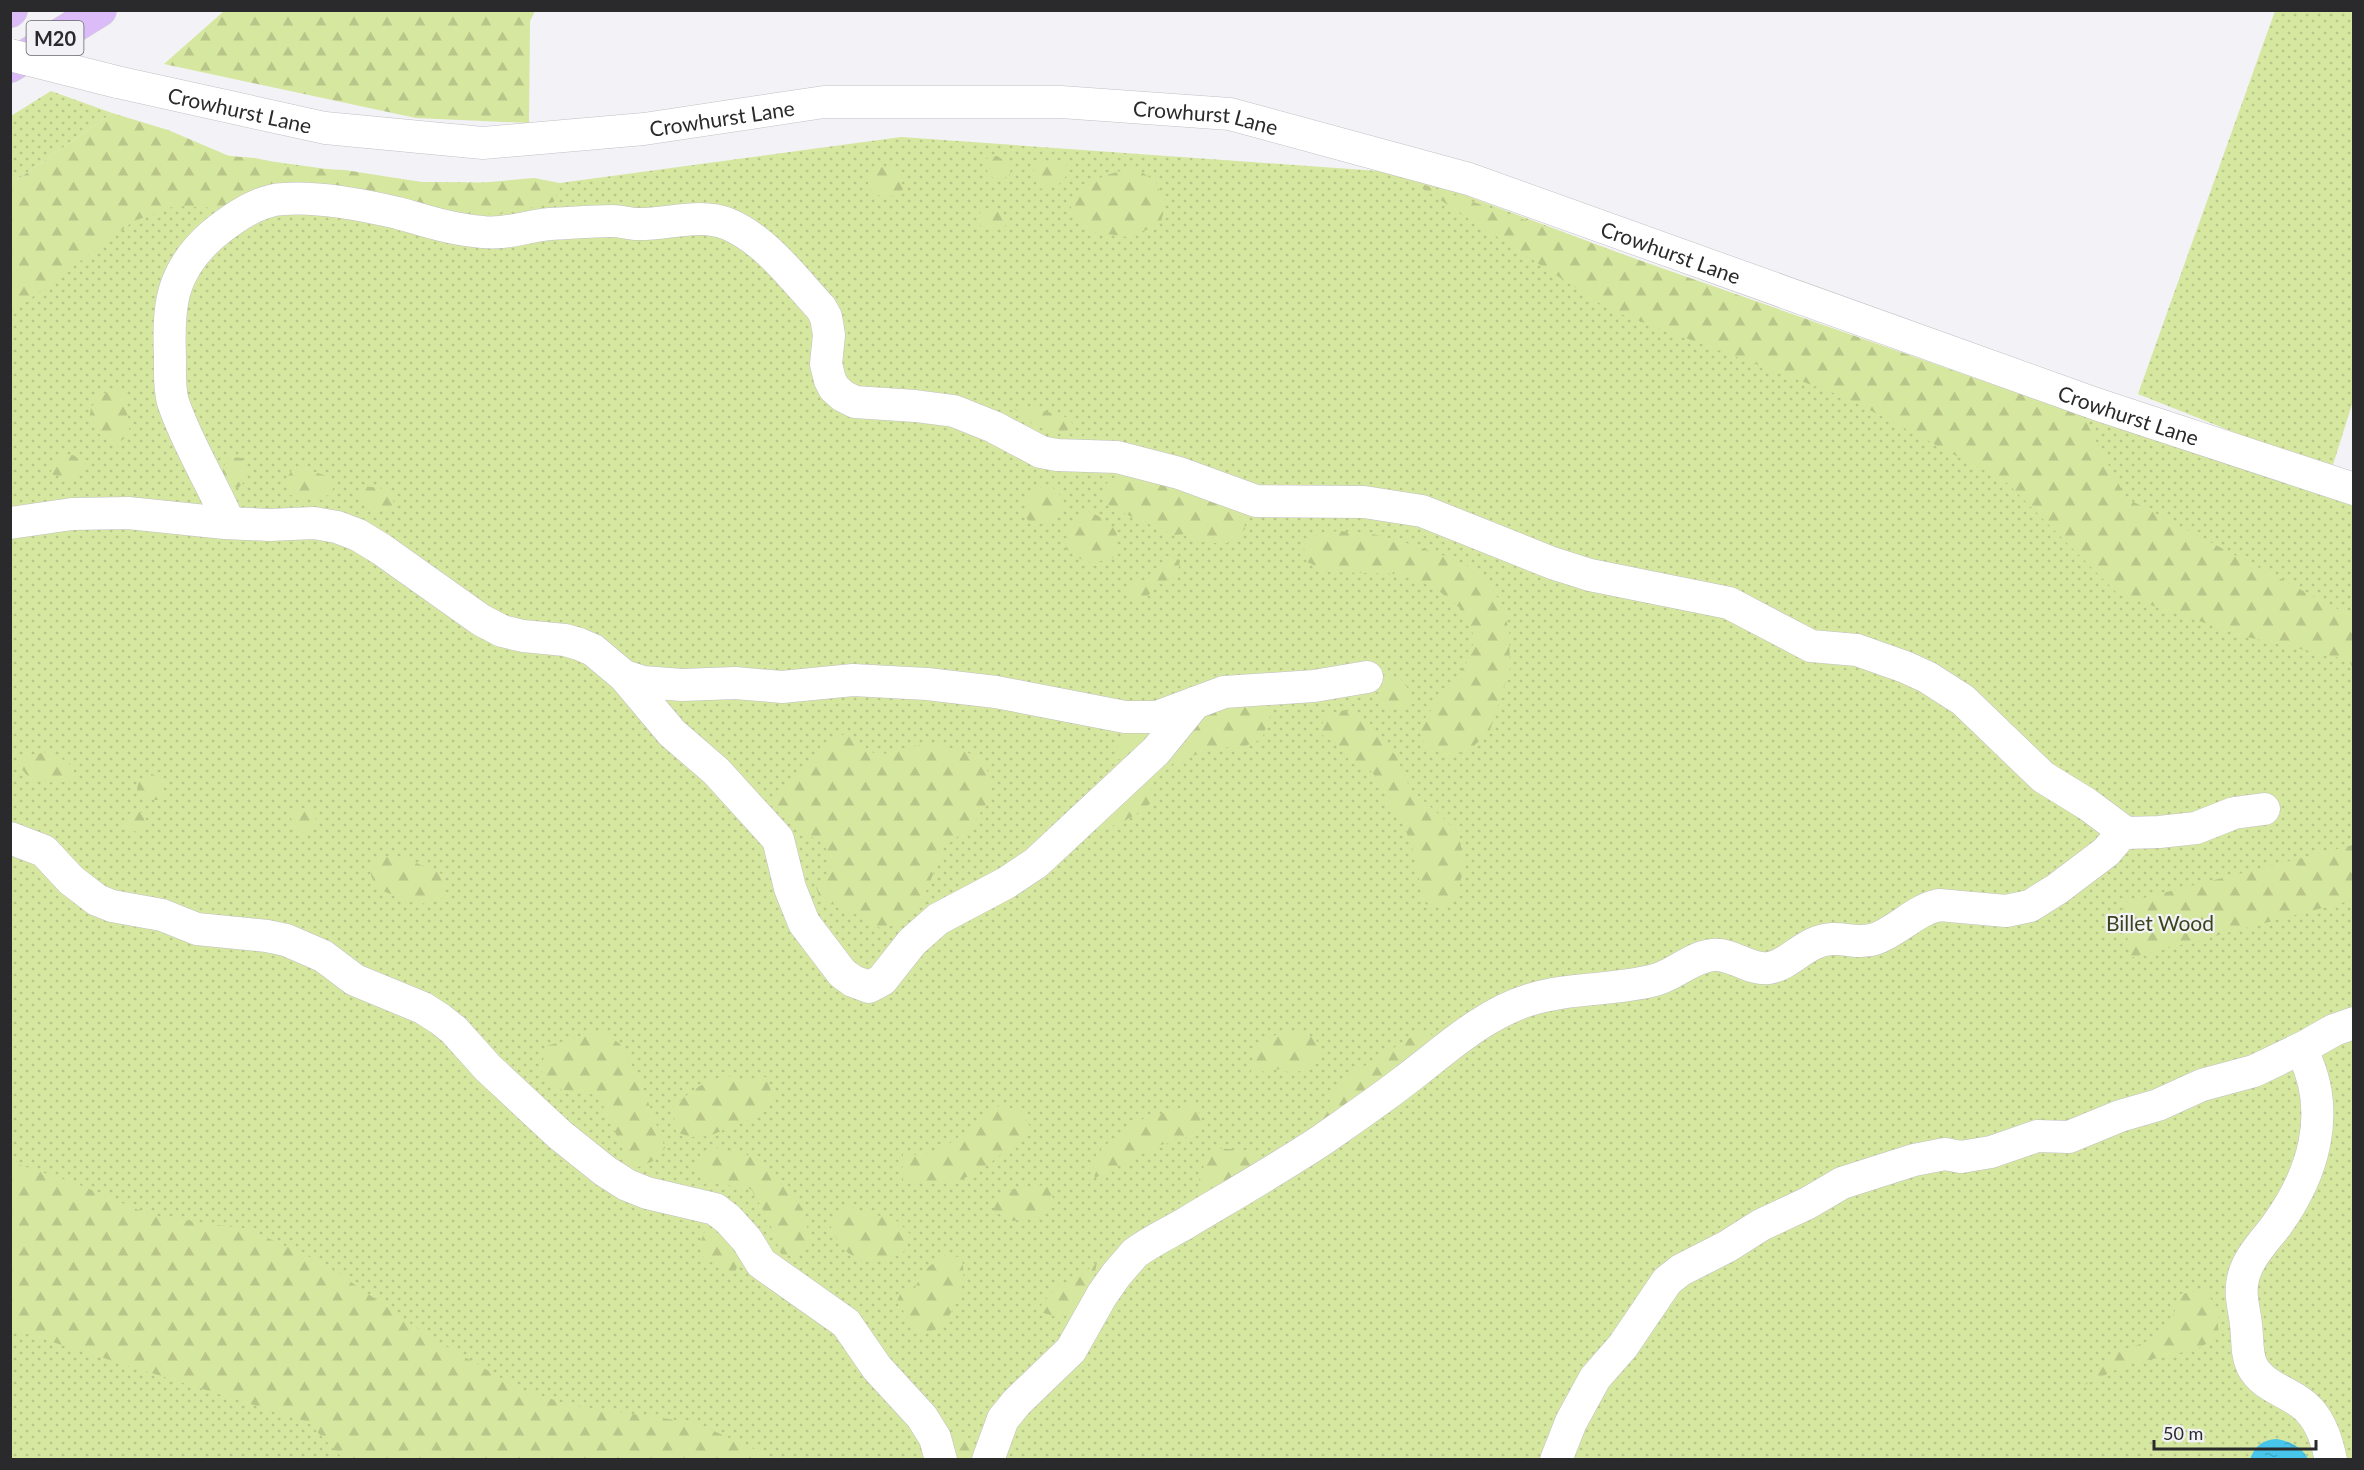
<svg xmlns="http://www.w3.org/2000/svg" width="2364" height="1470" font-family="Lato,sans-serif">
  <defs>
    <pattern id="grass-dots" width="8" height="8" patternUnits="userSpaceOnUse" patternTransform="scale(1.5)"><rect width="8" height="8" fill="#d6e79f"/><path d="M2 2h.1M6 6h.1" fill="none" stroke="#b8c689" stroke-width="1.8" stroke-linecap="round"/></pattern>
    <pattern id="forest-firs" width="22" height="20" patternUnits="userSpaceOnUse" patternTransform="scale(1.5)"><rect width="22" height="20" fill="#d6e79f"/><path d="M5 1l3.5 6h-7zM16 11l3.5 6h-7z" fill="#b8c689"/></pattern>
    <pattern id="water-ripples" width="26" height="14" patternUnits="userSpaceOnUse" patternTransform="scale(1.5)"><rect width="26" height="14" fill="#47c5ea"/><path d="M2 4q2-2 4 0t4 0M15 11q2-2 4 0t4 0" fill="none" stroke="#3ea9c9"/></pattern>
  </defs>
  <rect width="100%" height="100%" fill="#f2f2f7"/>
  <g fill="url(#grass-dots)">
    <polygon points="2275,11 2353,11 2354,398 2331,471 2138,394"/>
    <polygon points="51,91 112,113 11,184 11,116"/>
    <polygon points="901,137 1406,173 1934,371 2083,416 2353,503 2353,1459 11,1460 11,203 129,142 421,182 560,183"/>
  </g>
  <g fill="url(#forest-firs)">
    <polygon points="224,11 535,11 530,21 529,123 416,118 164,64"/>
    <polygon points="112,113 168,130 229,156 255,158 301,168 345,170 421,182 479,183 534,178 560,183 554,202 513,212 470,215 282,188 221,208 175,206 134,221 11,313 11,184"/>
    <polygon points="997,156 1011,165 1010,175 999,181 988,175 985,159"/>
    <polygon points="1050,161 1065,161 1069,173 1057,186 1041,189 1031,176 1038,164"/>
    <polygon points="899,166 903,190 887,198 871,193 866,174 874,168"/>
    <path d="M1136,168L1156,182L1165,207L1160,225L1127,237L1094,232L1077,220L1069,203C1090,178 1105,174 1136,168Z"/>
    <polygon points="1408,179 2083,416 2126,498 2353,617 2353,669 2349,660 2247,637 2118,594 2006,482 1847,398 1610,310"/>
    <polygon points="982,210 1000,212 1010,224 995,229 974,224"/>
    <polygon points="124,389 130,435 114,445 98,433 89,420 91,408 100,394"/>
    <path d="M1027,406L1069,418L1073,425L1064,433C1045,431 1027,425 1015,409Z"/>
    <polygon points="73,455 87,464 83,474 73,480 50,474 56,457"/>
    <polygon points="231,457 242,458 248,468 246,480 238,488 230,486 221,478 224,466"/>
    <path d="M293,468L305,469L330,477L334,493C318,500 306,498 290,495L286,480Z"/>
    <path d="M1136,472L1243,511L1245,529L1228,543H1207L1185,534L1174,535L1114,509L1100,498C1105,477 1118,475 1136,472Z"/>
    <polygon points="363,486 386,489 394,493 393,508 378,511 366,508 359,497"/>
    <polygon points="1051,486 1061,496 1062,510 1054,519 1032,526 1025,516 1026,497 1040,488"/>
    <path d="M1087,511C1110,520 1126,532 1113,558C1088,565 1086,564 1066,549C1068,531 1070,519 1087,511Z"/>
    <polygon points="1340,531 1373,534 1410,544 1445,556 1480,572 1502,604 1509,631 1510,668 1490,730 1471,749 1448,757 1425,746 1420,725 1467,662 1475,638 1461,609 1434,587 1399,574 1330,572 1307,562 1304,548 1318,533"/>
    <polygon points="1167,556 1180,560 1178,573 1156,587 1145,599 1132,600 1129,588 1139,581 1151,578"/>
    <path d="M1387,675C1404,678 1408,684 1410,700L1402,709H1381L1377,697Z"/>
    <path d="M1258,704L1270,716L1262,739L1241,748L1221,747L1185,758L1170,772C1181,750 1195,718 1219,708C1230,704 1246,705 1258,704Z"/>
    <polygon points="1345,710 1369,722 1396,756 1410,788 1459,833 1464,867 1457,894 1444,905 1423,904 1416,859 1403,822 1389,805 1383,787 1371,771 1352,763 1335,744 1321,734 1324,715"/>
    <polygon points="1128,731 1152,734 1127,758 1115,760 1118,744"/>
    <path d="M848,733C857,738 867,751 874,753C891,757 907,745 924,745C945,744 963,751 983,758L993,786L985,806L971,827L944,847L921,904L904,923L880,928L841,906L821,902L815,884L828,878L831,859L822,841C795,831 791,827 774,805L776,792L809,761L822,745L837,737Z"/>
    <path d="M46,752L61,758L74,768L73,781C52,783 29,786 19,764L28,756Z"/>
    <path d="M151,773L161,780L165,792L159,800H148L137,795C137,782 139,778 151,773Z"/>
    <path d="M1150,786L1152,802C1135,817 1119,825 1097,830L1102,816L1137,787Z"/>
    <polygon points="301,808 312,810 316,819 310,831 301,833 295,828 290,816"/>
    <polygon points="133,810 143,813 146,822 142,833 129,830 122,823"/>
    <polygon points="2353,845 2353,900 2130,958 2123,903"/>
    <polygon points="385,856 402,857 442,874 445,897 418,905 376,888 371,875 373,862"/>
    <polygon points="602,1031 620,1044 640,1080 665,1148 653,1161 638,1167 626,1156 599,1097 586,1092 555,1089 541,1070 546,1046"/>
    <polygon points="1421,1031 1432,1035 1430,1046 1319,1123 1340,1081"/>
    <path d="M1281,1032L1300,1033L1315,1038L1322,1051L1313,1066L1292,1074L1281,1069L1251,1073C1253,1047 1259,1044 1281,1032Z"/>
    <path d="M728,1076L741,1080L766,1077L774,1099L762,1114L709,1136L690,1137L676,1132L673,1107C690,1092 705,1079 728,1076Z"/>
    <path d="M1002,1104L1021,1113L1031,1128C1010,1147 982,1174 954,1182C945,1185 914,1182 902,1182L903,1154L923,1155L941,1150Z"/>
    <polygon points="1195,1104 1202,1123 1183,1140 1160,1145 1095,1178 1093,1160 1101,1148 1143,1119"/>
    <polygon points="716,1148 744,1153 766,1167 787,1184 804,1212 810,1241 796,1255 781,1254 769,1221 751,1189 713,1183 695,1166 702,1151"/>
    <path d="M1215,1148L1254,1151L1264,1164L1199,1202C1196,1179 1202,1166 1215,1148Z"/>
    <polygon points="11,1162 75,1183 153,1216 248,1229 325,1264 430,1337 520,1389 570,1405 696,1423 776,1459 343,1459 308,1422 11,1329"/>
    <polygon points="1046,1185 1054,1200 1042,1215 1013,1221 993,1211 999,1196 1013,1189"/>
    <path d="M848,1207L897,1221L911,1235C909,1240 907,1248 903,1252C889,1264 859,1263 846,1251C837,1243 834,1233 829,1223Z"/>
    <polygon points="707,1226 725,1238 739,1260 735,1273 704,1259 701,1241"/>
    <path d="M944,1256L961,1257C969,1283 956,1304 943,1327L920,1335L897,1302L900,1294L915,1288L924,1270Z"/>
    <polygon points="1097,1262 1091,1292 1079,1311 1058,1317 1036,1311 1058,1286 1077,1279"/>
    <polygon points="2206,1290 2218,1312 2218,1337 2197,1349 2126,1365 2084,1385 2117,1353 2155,1338 2171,1323 2180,1294"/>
    <polygon points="954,1432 967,1435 974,1447 975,1459 954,1459 949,1446"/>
  </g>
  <path fill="url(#water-ripples)" d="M2277,1439C2289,1441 2303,1448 2308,1459H2250C2255,1446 2262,1440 2277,1439Z"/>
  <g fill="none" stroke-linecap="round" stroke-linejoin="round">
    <defs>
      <g id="minor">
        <path id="s1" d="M117,82L325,128L483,143L644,129L824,102H1061L1230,114L1469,179L2096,404L2354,489"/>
        <path d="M226,516C209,478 186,441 173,402C169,388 170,373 170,358C168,307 170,273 211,236C230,220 257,200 283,199C317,196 364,205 398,213C426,221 453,230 483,232C505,235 527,226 550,224C571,223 592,221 613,221C621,221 629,224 637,224C666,225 700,212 728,224C766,240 794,279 821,308L826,317L829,335L826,364L830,380L834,388L843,396L855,402L915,406L954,411L994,427L1041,452L1057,455L1117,457L1179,473L1256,501L1364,502L1422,511L1552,563L1590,575L1729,603L1811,646L1857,650L1905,667L1927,677L1963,700L2043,777L2087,804L2126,833L2159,832L2196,828L2234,813L2264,809"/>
        <polyline points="10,523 72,514 128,513 225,523 270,525 314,523 337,527 358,535 381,549 481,620 502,631 523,636 565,640 579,644 593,650 624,676 643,682 682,685 735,683 782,687 853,680 927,684 996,692 1125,717 1157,717 1224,692 1314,686 1367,677"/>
        <polyline points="624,676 672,733 716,771 778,839 790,888 804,923 842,973 853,981 869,987 882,980 912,942 938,919 1006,883 1036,863 1156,751 1195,703"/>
        <polyline points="10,838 44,851 71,880 97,900 112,906 162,915 197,929 267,936 286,940 323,956 355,980 423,1008 440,1019 454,1030 488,1068 560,1135 605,1171 627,1185 647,1193 715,1209 728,1219 747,1240 761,1263 846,1323 877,1368 922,1417 935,1438 941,1460"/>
        <path d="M2304,1055C2332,1114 2313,1175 2276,1226C2262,1244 2244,1262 2242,1285C2240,1298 2245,1312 2246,1325C2248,1339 2246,1353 2252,1366C2264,1389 2293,1392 2309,1410C2322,1424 2327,1442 2331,1460"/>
        <path d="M988,1460L1003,1419L1017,1402L1071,1350L1102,1295L1116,1275L1135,1253C1151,1241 1169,1233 1186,1223C1231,1196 1278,1169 1322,1140C1349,1121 1377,1102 1403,1082C1443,1052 1481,1015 1529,1000C1570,987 1613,991 1655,980C1675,975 1691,957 1713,955C1733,953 1750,971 1769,968C1786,965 1798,951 1813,944C1838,932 1853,946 1875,939C1898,931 1915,910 1939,905L2006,911L2030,906L2057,889L2106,852L2118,838"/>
        <polyline points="1556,1460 1571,1422 1595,1378 1623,1346 1667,1281 1681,1270 1728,1246 1761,1225 1808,1203 1842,1183 1914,1160 1945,1154 1961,1157 1991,1152 2037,1136 2069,1137 2120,1116 2158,1105 2202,1085 2254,1071 2306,1046 2334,1030 2354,1023"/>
      </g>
      <g id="highway">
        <polyline points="10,11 11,10"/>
        <polyline points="10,66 100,10"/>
      </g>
    </defs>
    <use href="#minor" stroke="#c1c1c6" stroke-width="33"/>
    <use href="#highway" stroke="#d0d0d1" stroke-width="34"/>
    <use href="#minor" stroke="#fff" stroke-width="32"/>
    <use href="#highway" stroke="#dbbcf9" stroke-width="33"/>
    <defs>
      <polyline id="minor-bridge" points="10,55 117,82"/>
    </defs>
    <use href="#minor-bridge" stroke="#c1c1c6" stroke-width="33" stroke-linecap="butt"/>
    <use href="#minor-bridge" stroke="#fff" stroke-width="32"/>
  </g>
  <g text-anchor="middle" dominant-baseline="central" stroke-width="4.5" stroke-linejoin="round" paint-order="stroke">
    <rect fill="#f2f2f7" stroke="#666669" stroke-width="1.5" x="26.5" y="21" width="57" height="34" rx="4.5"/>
    <g font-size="20" font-weight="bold" fill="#2a2a2c">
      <text x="55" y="38">M20</text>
    </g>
    <g font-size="21" fill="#2a2a2c" stroke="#f2f2f7">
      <text stroke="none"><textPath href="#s1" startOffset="126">Crowhurst Lane</textPath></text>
      <text stroke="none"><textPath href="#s1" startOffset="612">Crowhurst Lane</textPath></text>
      <text stroke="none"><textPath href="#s1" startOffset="1098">Crowhurst Lane</textPath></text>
      <text stroke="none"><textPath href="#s1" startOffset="1584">Crowhurst Lane</textPath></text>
      <text stroke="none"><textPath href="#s1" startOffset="2070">Crowhurst Lane</textPath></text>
    </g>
    <g font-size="21" fill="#3b441d" stroke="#f2f2f7">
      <text x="2160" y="922">Billet Wood</text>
    </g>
  </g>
  <rect width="2364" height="1470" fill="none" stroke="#2a2a2c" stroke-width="24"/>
  <path d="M2154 1440v9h162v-9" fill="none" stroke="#2a2a2c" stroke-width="3"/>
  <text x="2163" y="1440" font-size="18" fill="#2a2a2c" stroke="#f2f2f7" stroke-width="4.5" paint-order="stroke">50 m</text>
</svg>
